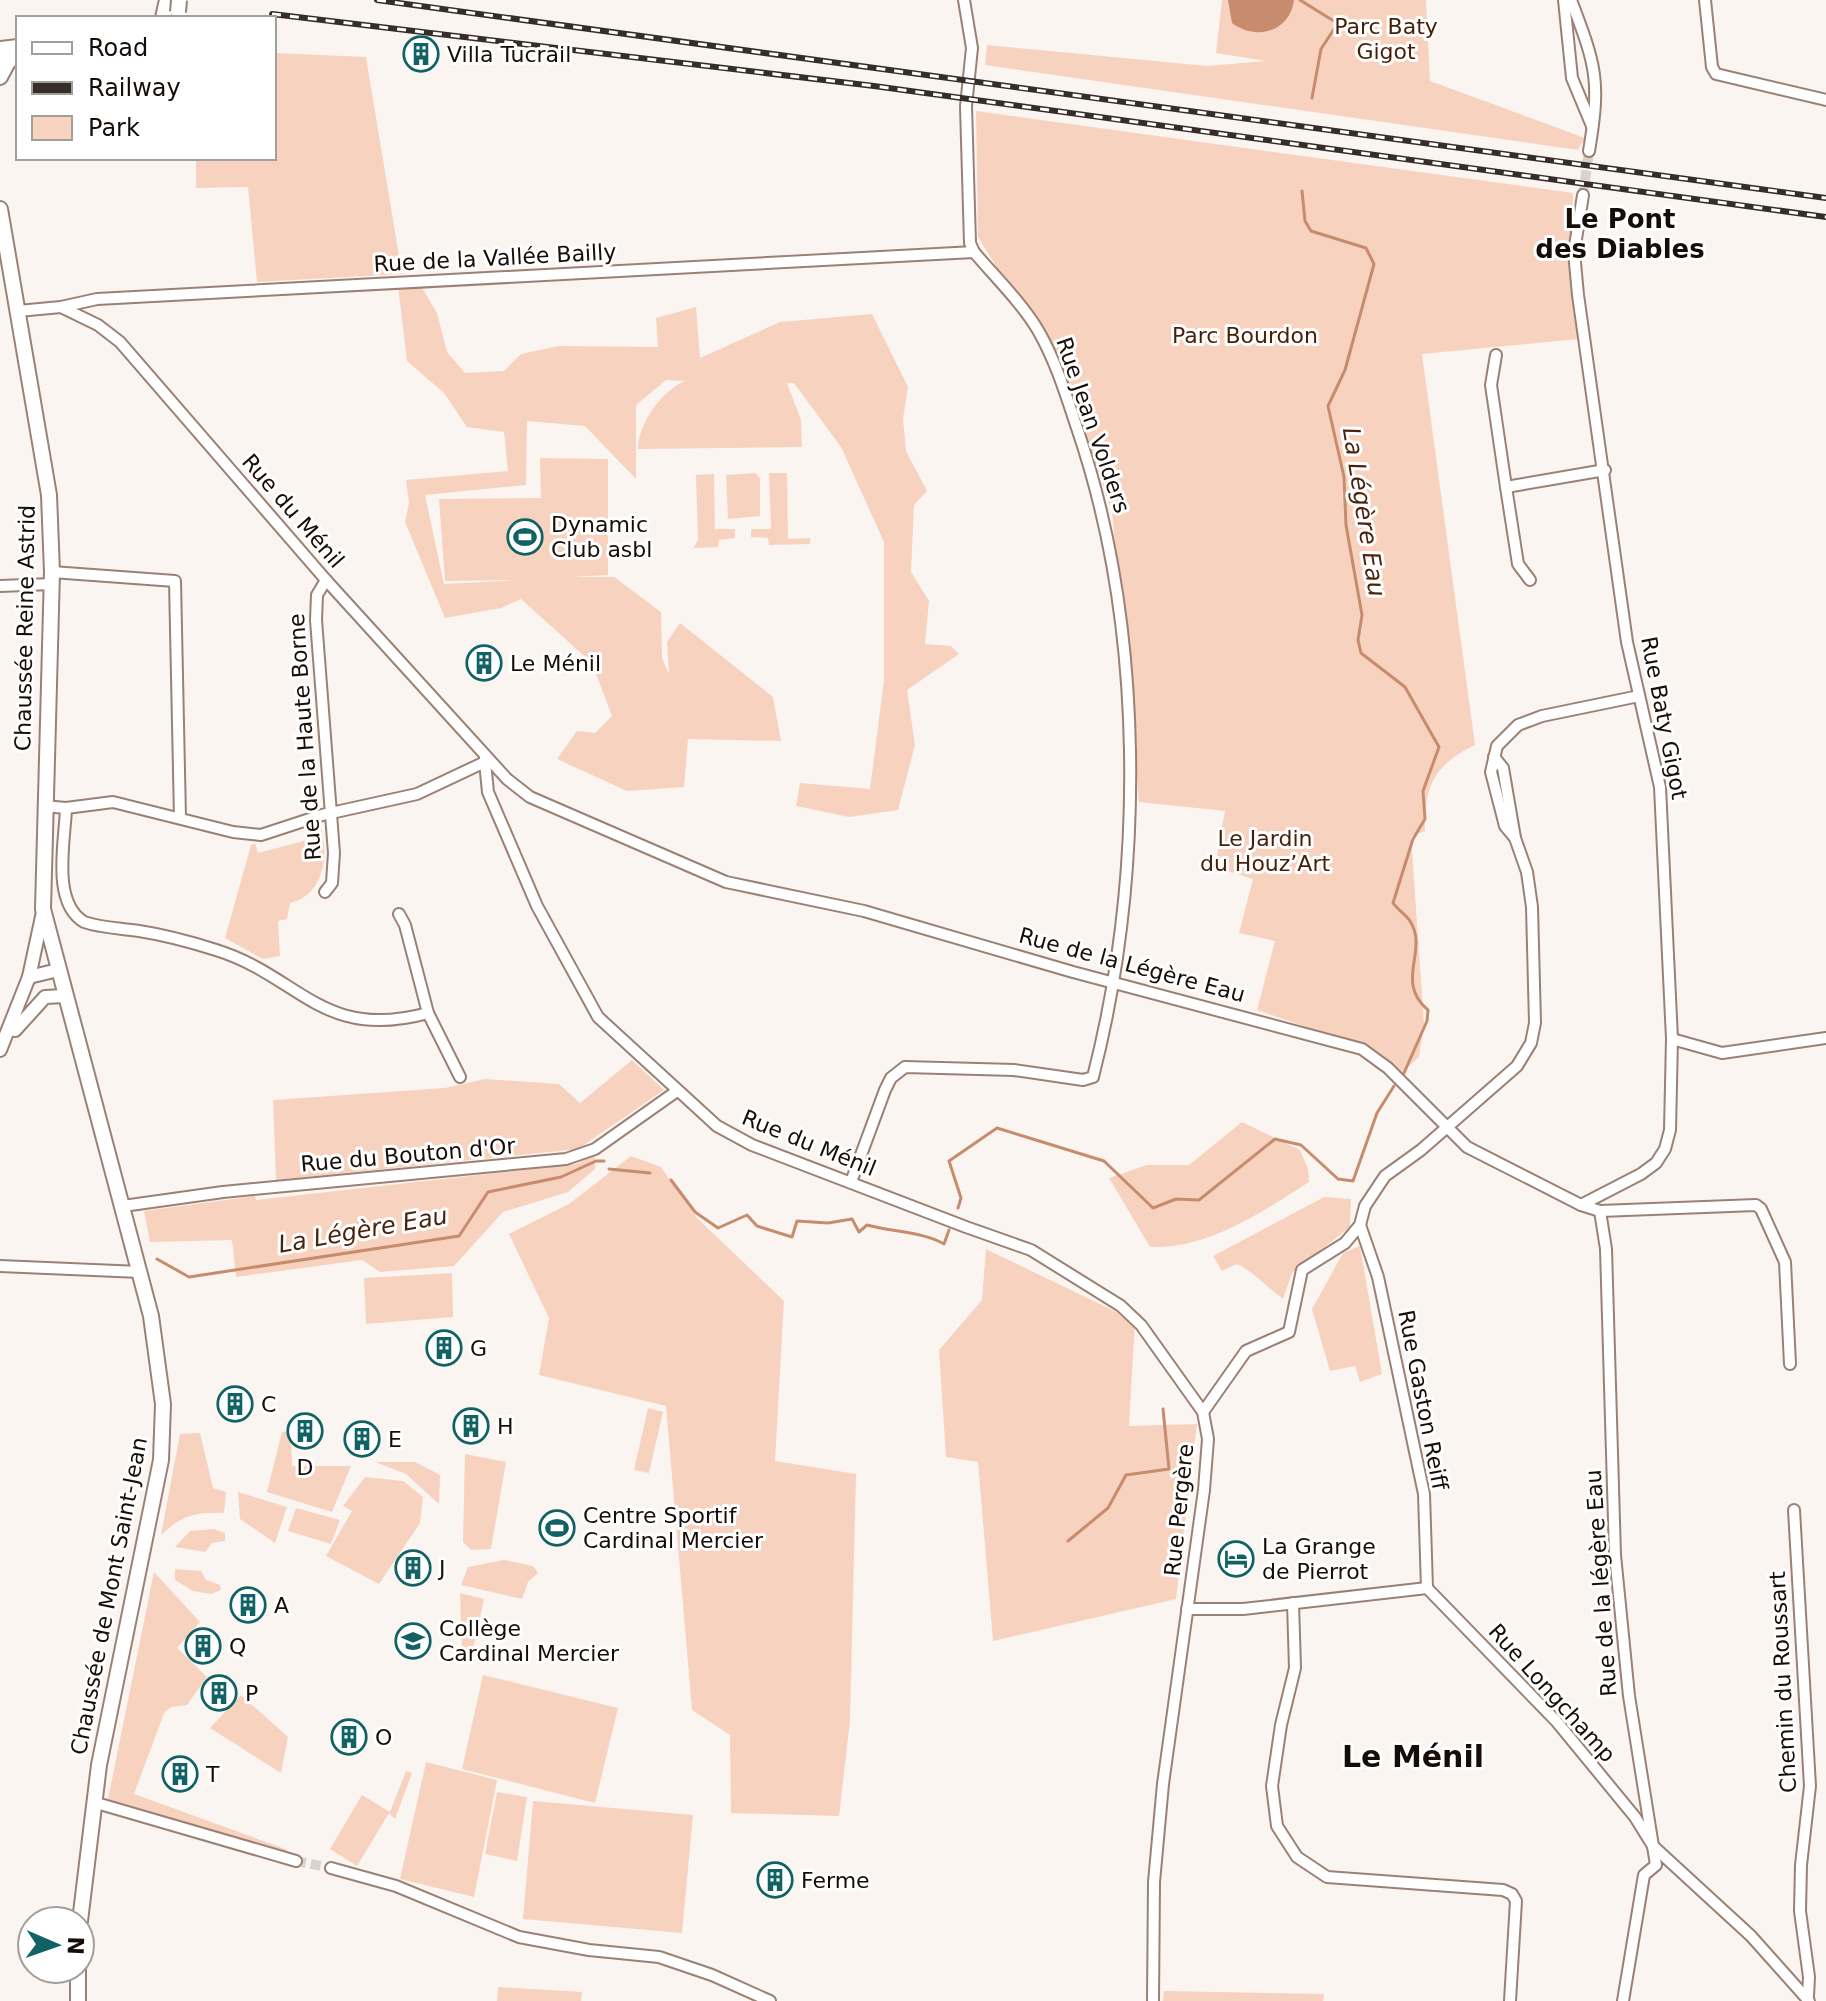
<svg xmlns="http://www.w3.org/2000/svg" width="1826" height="2001" font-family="'DejaVu Sans',sans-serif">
  <rect width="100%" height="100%" fill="#fbf5f2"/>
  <g fill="#f7d2bf">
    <polygon points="1222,0 1426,0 1430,81 1585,138 1578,150 985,65 987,45 1207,66 1266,61 1216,53"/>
    <polygon points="274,53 366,57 402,274 257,282 248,187 196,188 196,158 274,158"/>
    <path d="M976,111L1573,193L1571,259L1579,339L1422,354L1475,745C1434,765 1424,786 1425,831L1411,836L1424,1024L1419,1057L1402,1072L1368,1048L1257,1010L1275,941L1239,933L1253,879L1215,867L1225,811L1139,802L1112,512L1068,383L978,237Z"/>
    <path d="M420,284L437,313L447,352L465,373L504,371L521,354L559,346L658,347L656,318L696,307L700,358L780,322L872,314L908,387L903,419L906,451L927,491L914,505L911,572L929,601L925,644L951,646L959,654L907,690L915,745L898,810L849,817L796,806L800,783L870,789L884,680V542L841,447L794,383H787L801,420L802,447L638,449C638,424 662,390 685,381L666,380L636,405V479L585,426L527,421L526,485L425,495L444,584L517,580L445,581L439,499L541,498L540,458L608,459V575L573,577H614L661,612L662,658L669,674L667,642L680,623L773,697L781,741L688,739L684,787L627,791L557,759L577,731L595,733L612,716L592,663L521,599L501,608L445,618L405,522L409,503L406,480L508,471L504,432L467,427L444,393L407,361L398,286Z"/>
    <polygon points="755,473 760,478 760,516 728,519 726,475"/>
    <polygon points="769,473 787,473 788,539 810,538 810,544 769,545 768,538 751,537 751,529 771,529"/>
    <polygon points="714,474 715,529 735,529 735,538 719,540 718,547 694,548 698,539 696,475"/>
    <path d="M320,825C330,854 324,895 290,903L287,919L278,921L280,956L263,959L225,938L251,845L255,843L258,853L315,838L312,827Z"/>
    <polygon points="632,1060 664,1090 578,1149 276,1180 273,1100 445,1088 485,1079 559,1084 580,1103"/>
    <path d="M1242,1122L1300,1150L1308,1169L1309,1182C1263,1212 1206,1250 1150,1247L1109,1178L1147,1165H1189Z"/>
    <polygon points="595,1155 595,1169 568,1192 503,1212 454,1266 380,1272 362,1260 236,1277 232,1240 150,1242 144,1211 255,1196 256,1200 576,1164"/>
    <polygon points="631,1156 661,1167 697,1218 784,1301 775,1461 856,1474 850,1721 839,1816 731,1813 730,1735 692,1710 666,1406 539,1375 549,1318 509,1234 569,1204"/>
    <path d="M1324,1197L1351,1199L1350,1227L1292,1273L1283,1299C1266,1287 1255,1272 1237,1264L1222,1271L1213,1256Z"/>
    <polygon points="1360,1246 1382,1374 1360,1382 1355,1366 1330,1371 1312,1309 1343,1253"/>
    <polygon points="986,1249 1135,1321 1129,1426 1197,1424 1176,1599 993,1641 978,1462 946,1457 939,1350 982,1300"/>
    <polygon points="452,1273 453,1317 366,1324 364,1278"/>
    <polygon points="648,1408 663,1412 649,1473 634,1470"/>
    <polygon points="291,1431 292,1466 351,1466 332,1512 267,1492 282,1432"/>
    <path d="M200,1433L213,1488L226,1492L224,1513C196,1512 182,1515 161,1535L180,1434Z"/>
    <polygon points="465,1454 506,1462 491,1549 471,1550 463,1542"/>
    <polygon points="375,1462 415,1462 440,1475 439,1504 406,1474"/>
    <polygon points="365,1477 403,1481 423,1497 420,1523 379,1584 326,1556 352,1511 343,1506"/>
    <polygon points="238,1492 287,1507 275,1543 240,1519"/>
    <polygon points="296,1508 340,1520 331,1544 288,1531"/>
    <polygon points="214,1529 225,1533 225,1541 212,1543 205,1552 175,1547 190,1531"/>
    <polygon points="504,1560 533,1566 538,1573 528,1582 522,1599 461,1585 468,1567"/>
    <polygon points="175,1569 201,1571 206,1580 220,1585 221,1590 211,1594 193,1591 175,1580"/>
    <polygon points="154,1572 200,1622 177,1648 207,1677 187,1705 171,1707 164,1713 134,1794 288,1850 280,1854 108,1799"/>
    <polygon points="460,1593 484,1599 472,1654 462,1651"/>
    <polygon points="483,1675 618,1708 595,1803 462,1769"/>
    <polygon points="241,1695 288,1737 281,1773 210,1728"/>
    <polygon points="426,1762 497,1780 474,1897 400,1879"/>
    <polygon points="406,1771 412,1773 395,1819 389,1813 357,1866 330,1849 362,1795 390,1812"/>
    <polygon points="497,1792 527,1797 517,1861 485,1854"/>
    <polygon points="533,1801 693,1815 682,1933 523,1919"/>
    <polygon points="498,1987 582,1992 581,2001 497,2001"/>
    <polygon points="1164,1991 1324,1994 1323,2001 1163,2001"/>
  </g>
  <path fill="#c78c6e" d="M1228,0H1294C1290,32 1256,41 1232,23Z"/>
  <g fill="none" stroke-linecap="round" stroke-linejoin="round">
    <g stroke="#c78c6e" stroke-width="3">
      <polyline points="1300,0 1337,23"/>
      <polyline points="1312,98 1321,49 1342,17"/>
      <path d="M1302,191L1305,221L1311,231L1366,248L1374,264L1345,370L1328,406L1344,477L1346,525L1362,615L1358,640L1361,653L1405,687L1439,747L1423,791L1425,819L1413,839L1393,903C1398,910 1406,915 1410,921C1429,951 1394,981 1428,1010L1427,1021L1404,1073"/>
      <polyline points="609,1169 650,1173"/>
      <path d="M671,1180L695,1212L718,1228L747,1215L757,1226L792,1237L797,1221L828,1223L852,1219L859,1232L867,1225C892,1232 924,1232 944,1244L949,1230"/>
      <polyline points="958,1208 961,1198 949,1161 997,1128 1104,1161 1153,1208 1176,1199 1199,1200 1275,1139 1301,1145 1338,1179 1353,1181 1377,1113 1394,1086"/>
      <polyline points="157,1259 189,1277 459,1236 488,1192 561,1177 596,1161 604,1161"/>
      <polyline points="1068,1541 1108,1508 1126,1475 1169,1469 1163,1409"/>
    </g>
    <g stroke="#d9d2cf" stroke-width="10" stroke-dasharray="10 5" stroke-linecap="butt">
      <polyline points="1583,195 1589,151"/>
      <polyline points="296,1861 331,1868"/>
    </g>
    <defs>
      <g id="minor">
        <polyline points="1564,0 1572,78 1592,126"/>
        <path d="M1571,0C1596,66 1601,80 1589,151"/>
        <polyline points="1705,0 1712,67 1716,74 1826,100"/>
        <polyline points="61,307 98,325 120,342 326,580 507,779 530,797 726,882 864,911 1073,972 1362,1049 1388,1068 1467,1147 1581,1205 1600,1211 1756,1205 1761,1209 1785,1262 1790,1364"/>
        <polyline points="18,311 61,307 97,299 974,252"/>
        <polyline points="1496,355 1491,385 1506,487 1518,564 1530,580"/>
        <polyline points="1506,487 1605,470"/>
        <polyline points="52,572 175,581 180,818"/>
        <polyline points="0,586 52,584"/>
        <polyline points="1494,757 1503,768 1515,838"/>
        <polyline points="485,762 488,792 537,906 598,1017 717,1126 752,1145 966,1227 1031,1250 1121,1306 1141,1325 1203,1412 1208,1439 1204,1490 1163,1784 1154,1882 1153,2001"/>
        <polyline points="44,806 66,808 113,802 233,832 261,835 322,815 417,794 485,762 485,757"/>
        <path d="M66,808C65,841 51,902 84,922C101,928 120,928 139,931C165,935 191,942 216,950C300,976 322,1042 428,1013"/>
        <polyline points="325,892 332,883 334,853 316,620 317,595 326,580"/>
        <polyline points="399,914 405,925 428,1013 460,1077"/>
        <polyline points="1672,1039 1722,1053 1826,1038"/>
        <path d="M851,1182L885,1090L891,1078L905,1067L1014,1070L1083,1080L1093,1077C1145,874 1145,627 1077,428C1066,395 1056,362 1039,332C1022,303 996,278 974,252L970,243L966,106L972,48L964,0"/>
        <polyline points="1581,1205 1641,1174 1656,1163 1665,1149 1670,1130 1672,1039 1660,787 1627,642 1578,295 1574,252 1583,195"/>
        <polyline points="123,1206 223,1192 566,1159 595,1149 677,1091"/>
        <polyline points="1600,1211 1606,1249 1615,1555 1629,1696 1656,1865 1644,1875 1623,2001"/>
        <polyline points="1360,1225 1378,1277 1424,1494 1427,1588"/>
        <polyline points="0,1266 140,1272"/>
        <polyline points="1203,1412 1246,1351 1289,1332 1302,1270 1345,1243 1360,1225 1365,1206 1385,1176 1421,1150 1517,1066 1531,1043 1535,1023 1532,907 1527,872 1515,838 1505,826 1491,772 1497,746 1518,725 1542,716 1639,696"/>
        <polyline points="1794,1510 1810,1786 1801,1865 1800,1911 1809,1977 1808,1996"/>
        <polyline points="1427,1588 1557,1722 1635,1817 1653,1846 1751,1936 1809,2001"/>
        <polyline points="1293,1603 1295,1668 1281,1725 1272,1786 1277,1826 1297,1857 1327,1877 1503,1890 1512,1894 1516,1901 1510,2001"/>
        <polyline points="1187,1609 1243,1609 1427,1588"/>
        <polyline points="93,1802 296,1861"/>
        <polyline points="331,1868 396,1886 519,1937 589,1950 659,1957 712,1975 770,2001"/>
      </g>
      <g id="tertiary">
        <polyline points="29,977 58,970"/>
        <polyline points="15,1030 45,997 65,996"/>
        <polyline points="0,1050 29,977 43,912"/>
      </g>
      <g id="secondary">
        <polyline points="163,18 167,0"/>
        <polyline points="0,49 18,47"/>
        <polyline points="0,61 18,58"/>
        <polyline points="0,77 8,62"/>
        <polyline points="0,209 49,495 52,572 43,909 151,1316 163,1404 161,1460 99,1765 80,1921"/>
        <polyline points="78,2001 78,1969"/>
      </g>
    </defs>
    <use href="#minor" stroke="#9b8174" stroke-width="14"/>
    <use href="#tertiary" stroke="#9b8174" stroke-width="16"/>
    <use href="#secondary" stroke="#9b8174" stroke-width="18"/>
    <use href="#minor" stroke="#fff" stroke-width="10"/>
    <use href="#tertiary" stroke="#fff" stroke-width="12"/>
    <use href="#secondary" stroke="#fff" stroke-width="14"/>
    <defs>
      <g id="rail">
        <polyline points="377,0 1826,198"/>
        <polyline points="272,14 874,86 1826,217"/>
      </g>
    </defs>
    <use href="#rail" stroke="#362d28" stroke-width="6"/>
    <use href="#rail" stroke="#fff" stroke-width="3" stroke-dasharray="9" stroke-linecap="butt"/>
    <defs>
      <polyline id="secondary-bridge" points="178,12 179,0"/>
    </defs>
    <use href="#secondary-bridge" stroke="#9b8174" stroke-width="18" stroke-linecap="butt"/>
    <use href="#secondary-bridge" stroke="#fff" stroke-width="14"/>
  </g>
  <defs>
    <symbol id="building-ring" viewBox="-11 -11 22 22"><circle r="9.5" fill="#fff" stroke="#116265" stroke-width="1.5"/><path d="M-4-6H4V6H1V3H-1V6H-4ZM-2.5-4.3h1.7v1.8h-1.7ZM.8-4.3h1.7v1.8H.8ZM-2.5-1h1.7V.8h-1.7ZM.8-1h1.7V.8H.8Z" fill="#116265"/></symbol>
    <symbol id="stadium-ring" viewBox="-11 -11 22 22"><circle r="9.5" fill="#fff" stroke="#116265" stroke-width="1.5"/><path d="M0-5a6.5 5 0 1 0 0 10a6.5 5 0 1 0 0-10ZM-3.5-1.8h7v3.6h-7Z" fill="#116265"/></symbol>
    <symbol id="hotel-ring" viewBox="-11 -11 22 22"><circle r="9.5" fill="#fff" stroke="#116265" stroke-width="1.5"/><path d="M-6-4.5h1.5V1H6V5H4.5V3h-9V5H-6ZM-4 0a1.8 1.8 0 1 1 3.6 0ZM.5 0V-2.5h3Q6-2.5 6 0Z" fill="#116265"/></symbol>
    <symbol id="school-ring" viewBox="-11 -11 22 22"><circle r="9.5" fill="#fff" stroke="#116265" stroke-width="1.5"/><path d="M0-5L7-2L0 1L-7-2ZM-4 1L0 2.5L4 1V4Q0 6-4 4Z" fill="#116265"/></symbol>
  </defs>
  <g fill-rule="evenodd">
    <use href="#building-ring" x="401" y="34" width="40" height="40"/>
    <use href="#stadium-ring" x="505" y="517" width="40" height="40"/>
    <use href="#building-ring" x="464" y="643" width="40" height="40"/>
    <use href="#building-ring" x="424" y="1328" width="40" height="40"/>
    <use href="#building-ring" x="215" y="1384" width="40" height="40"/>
    <use href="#building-ring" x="451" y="1406" width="40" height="40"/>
    <use href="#building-ring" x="285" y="1411" width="40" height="40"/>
    <use href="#building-ring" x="342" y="1419" width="40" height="40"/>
    <use href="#stadium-ring" x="537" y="1508" width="40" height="40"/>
    <use href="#hotel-ring" x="1216" y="1539" width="40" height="40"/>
    <use href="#building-ring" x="393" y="1548" width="40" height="40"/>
    <use href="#building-ring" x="228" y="1585" width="40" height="40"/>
    <use href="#school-ring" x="393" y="1621" width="40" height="40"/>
    <use href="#building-ring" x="183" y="1626" width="40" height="40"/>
    <use href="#building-ring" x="199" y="1673" width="40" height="40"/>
    <use href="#building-ring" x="329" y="1717" width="40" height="40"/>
    <use href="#building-ring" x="160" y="1754" width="40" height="40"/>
    <use href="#building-ring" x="755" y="1860" width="40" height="40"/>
  </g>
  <g text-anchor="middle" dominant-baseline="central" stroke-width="6" stroke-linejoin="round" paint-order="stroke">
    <g font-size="22" fill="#451f07" stroke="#fff">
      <text x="1386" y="26">Parc Baty<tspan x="1386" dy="25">Gigot</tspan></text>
      <text x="1245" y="335">Parc Bourdon</text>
      <text x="1265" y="838">Le Jardin<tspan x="1265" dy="25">du Houz’Art</tspan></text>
    </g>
    <g font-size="22" fill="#160d08" stroke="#fff" text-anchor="start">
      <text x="447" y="54">Villa Tucrail</text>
      <text x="551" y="524">Dynamic<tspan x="551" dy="25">Club asbl</tspan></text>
      <text x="510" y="663">Le Ménil</text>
      <text x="470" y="1348">G</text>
      <text x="261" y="1404">C</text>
      <text x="497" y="1426">H</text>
      <text x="388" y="1439">E</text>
      <text x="305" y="1467" text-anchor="middle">D</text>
      <text x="583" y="1515">Centre Sportif<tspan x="583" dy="25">Cardinal Mercier</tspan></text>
      <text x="1262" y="1546">La Grange<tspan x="1262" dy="25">de Pierrot</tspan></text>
      <text x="439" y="1568">J</text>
      <text x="274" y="1605">A</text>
      <text x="439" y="1628">Collège<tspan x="439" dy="25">Cardinal Mercier</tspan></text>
      <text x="229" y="1646">Q</text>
      <text x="245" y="1693">P</text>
      <text x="375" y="1737">O</text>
      <text x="206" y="1774">T</text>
      <text x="801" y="1880">Ferme</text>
    </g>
    <g font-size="22" fill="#160d08" stroke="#fff">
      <text transform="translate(495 258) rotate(-3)">Rue de la Vallée Bailly</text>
      <text transform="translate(1093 425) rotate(71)">Rue Jean Volders</text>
      <text transform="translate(293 511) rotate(49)">Rue du Ménil</text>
      <text transform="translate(25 628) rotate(-89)">Chaussée Reine Astrid</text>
      <text transform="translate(1664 718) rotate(79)">Rue Baty Gigot</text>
      <text transform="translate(305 737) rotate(-94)">Rue de la Haute Borne</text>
      <text transform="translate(1132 965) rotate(15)">Rue de la Légère Eau</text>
      <text transform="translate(809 1143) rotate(22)">Rue du Ménil</text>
      <text transform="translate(408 1155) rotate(-5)">Rue du Bouton d'Or</text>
      <text transform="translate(1423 1400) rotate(79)">Rue Gaston Reiff</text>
      <text transform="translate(1179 1510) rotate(-84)">Rue Pergère</text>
      <text transform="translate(1601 1583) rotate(-94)">Rue de la légère Eau</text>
      <text transform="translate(109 1596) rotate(-79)">Chaussée de Mont Saint-Jean</text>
      <text transform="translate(1783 1682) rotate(-93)">Chemin du Roussart</text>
      <text transform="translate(1552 1693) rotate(48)">Rue Longchamp</text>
    </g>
    <g font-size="24" font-style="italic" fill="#4a230c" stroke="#fff">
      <text transform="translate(1364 512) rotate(81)">La Légère Eau</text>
      <text transform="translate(363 1230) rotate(-10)">La Légère Eau</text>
    </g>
    <g font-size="26" font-weight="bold" fill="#160d08" stroke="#fff">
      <text x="1620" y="219">Le Pont<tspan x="1620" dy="30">des Diables</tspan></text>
    </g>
    <g font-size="30" font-weight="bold" fill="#160d08" stroke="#fff">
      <text x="1413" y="1756">Le Ménil</text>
    </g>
  </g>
  <rect x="16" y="16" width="260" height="144" fill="#ffffff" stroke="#a29e9c" stroke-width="2"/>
  <rect x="32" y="42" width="40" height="12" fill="#ffffff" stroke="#a29e9c" stroke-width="2"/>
  <text x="88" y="56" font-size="24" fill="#160d08">Road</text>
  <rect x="32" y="82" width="40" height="12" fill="#362d28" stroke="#a29e9c" stroke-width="2"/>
  <text x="88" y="96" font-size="24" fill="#160d08">Railway</text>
  <rect x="32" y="116" width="40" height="24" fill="#f7d2bf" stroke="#a29e9c" stroke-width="2"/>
  <text x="88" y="136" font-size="24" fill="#160d08">Park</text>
  <g transform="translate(56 1945) rotate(92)"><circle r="38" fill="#ffffff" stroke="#a29e9c" stroke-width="2"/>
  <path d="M0-6L14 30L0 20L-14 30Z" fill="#116265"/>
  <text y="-12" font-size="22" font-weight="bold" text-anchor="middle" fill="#160d08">N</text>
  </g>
</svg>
